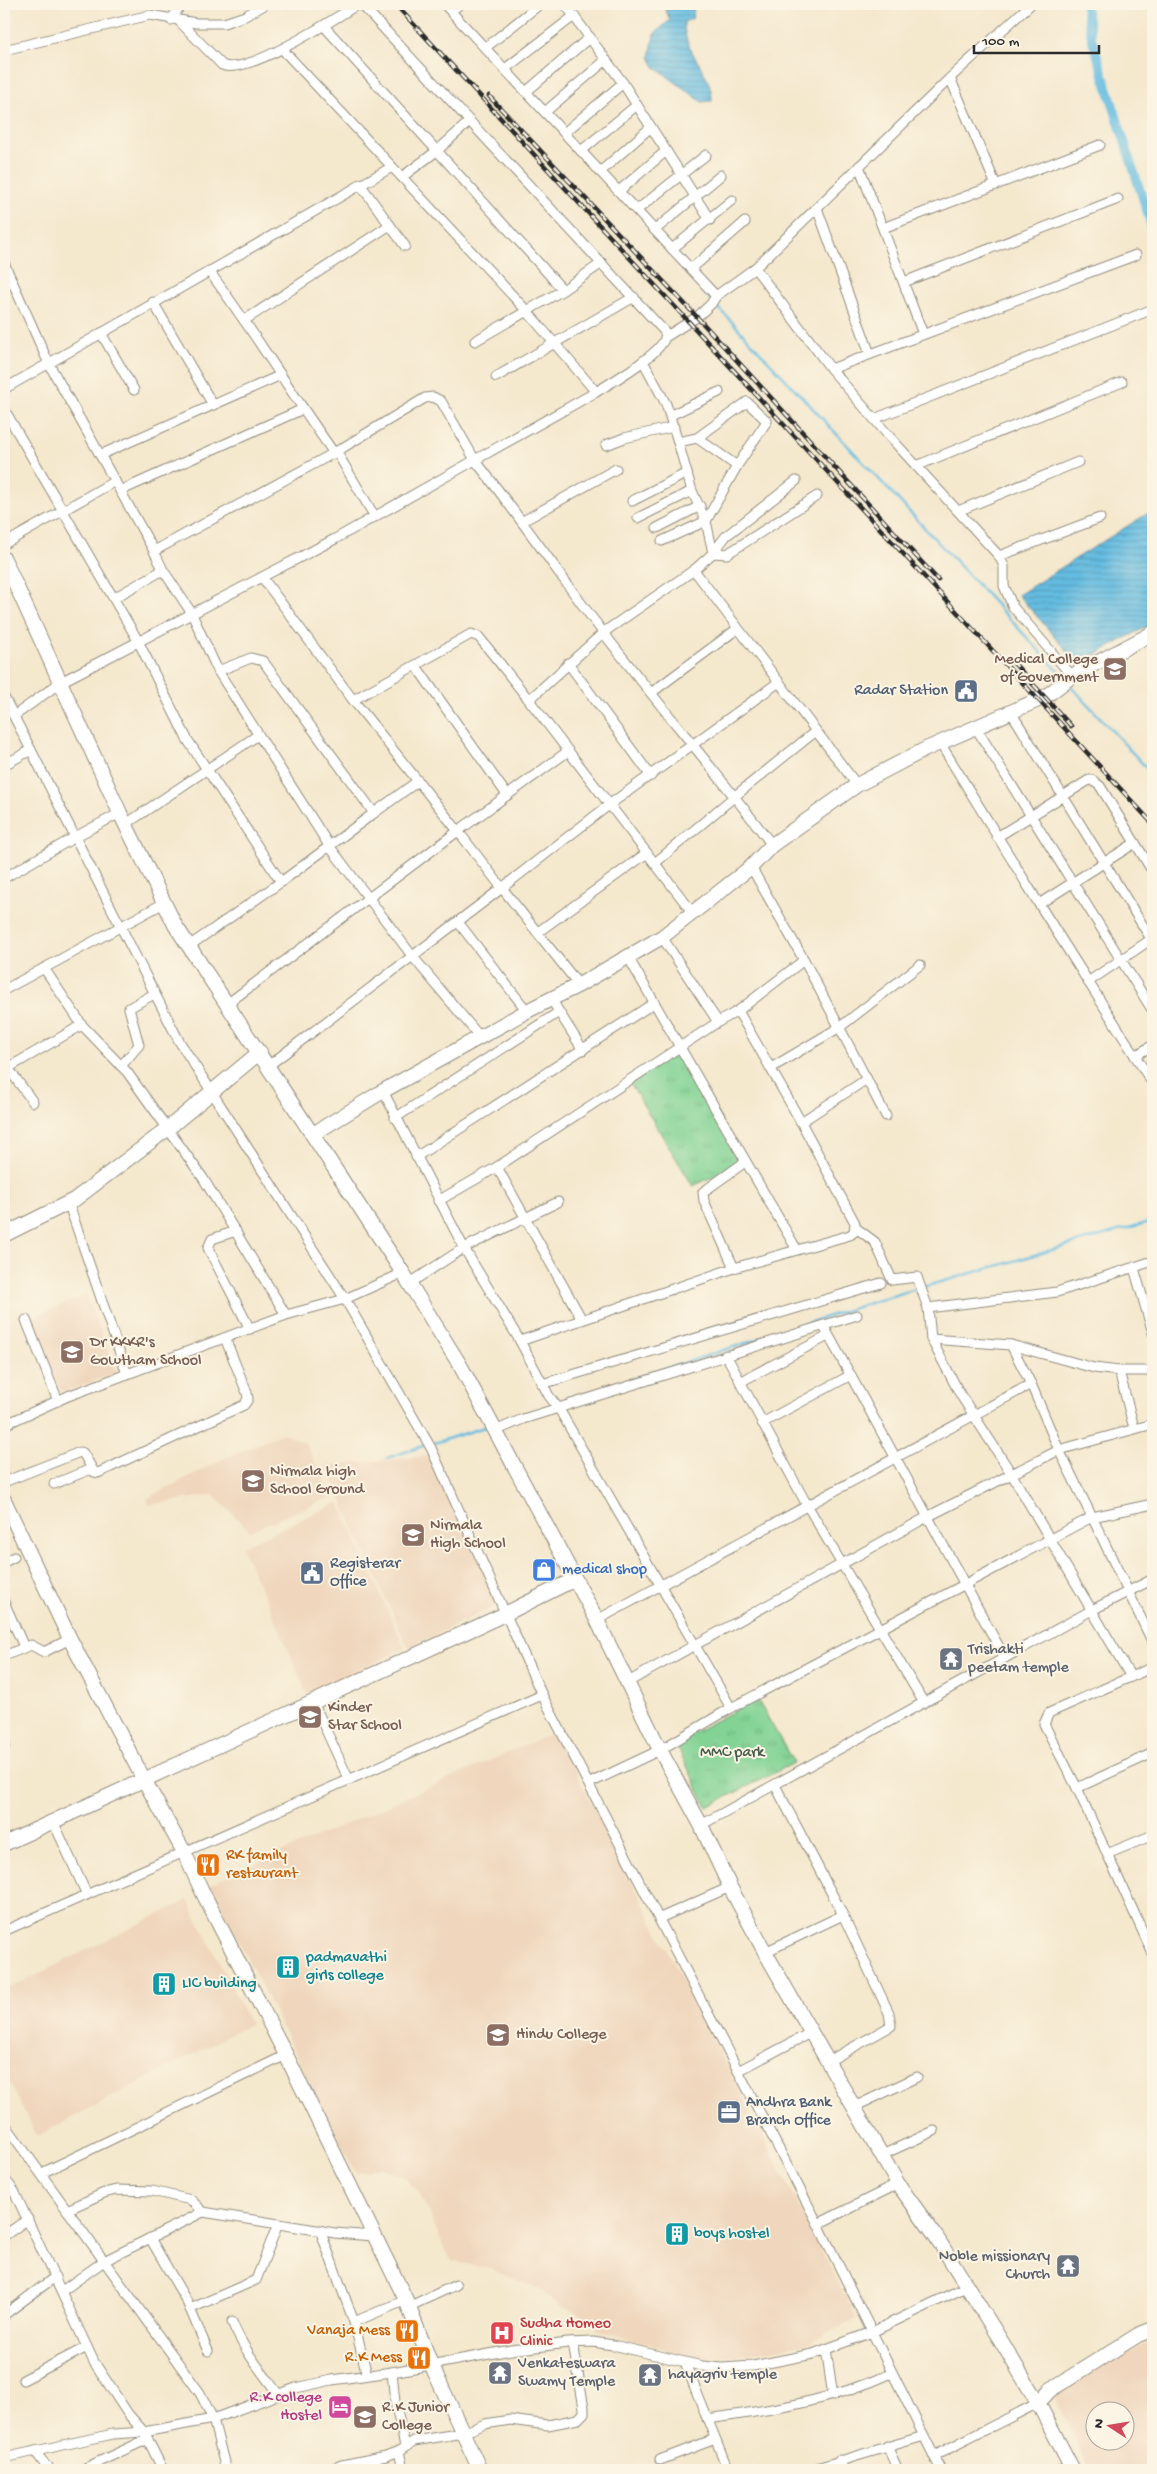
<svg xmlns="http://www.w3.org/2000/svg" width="1157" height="2474" font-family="'Gochi Hand',sans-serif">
  <defs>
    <pattern id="grass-tufts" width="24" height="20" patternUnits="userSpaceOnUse" patternTransform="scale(1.25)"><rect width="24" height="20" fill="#82d394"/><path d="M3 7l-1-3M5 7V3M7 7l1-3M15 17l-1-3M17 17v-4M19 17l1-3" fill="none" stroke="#70b580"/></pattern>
    <pattern id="water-rules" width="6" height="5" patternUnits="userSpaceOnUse" patternTransform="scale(1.25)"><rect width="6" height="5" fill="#64bce1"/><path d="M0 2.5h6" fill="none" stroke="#5399b7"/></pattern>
  </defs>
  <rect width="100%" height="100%" fill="#fcf5e5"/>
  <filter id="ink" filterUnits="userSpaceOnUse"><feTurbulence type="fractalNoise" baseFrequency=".02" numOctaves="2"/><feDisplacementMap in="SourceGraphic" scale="10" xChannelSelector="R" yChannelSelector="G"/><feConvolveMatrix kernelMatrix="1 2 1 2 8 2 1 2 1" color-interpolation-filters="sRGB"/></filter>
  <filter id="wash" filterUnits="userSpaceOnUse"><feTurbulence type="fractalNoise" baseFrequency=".0096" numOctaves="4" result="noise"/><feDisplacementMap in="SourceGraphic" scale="20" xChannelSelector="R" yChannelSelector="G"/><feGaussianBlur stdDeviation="1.12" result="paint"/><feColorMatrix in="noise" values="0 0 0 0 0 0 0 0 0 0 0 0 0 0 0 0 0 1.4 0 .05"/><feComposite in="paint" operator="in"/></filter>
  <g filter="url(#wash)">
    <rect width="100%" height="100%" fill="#f4e8cd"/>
    <g fill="#efd6bc" fill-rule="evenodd">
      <polygon points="86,1295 117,1373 63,1392 59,1388 32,1317"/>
      <polygon points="283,1433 305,1443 333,1496 250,1531 213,1495 148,1505 148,1498 223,1459"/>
      <polygon points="433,1455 499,1604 408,1648 326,1466"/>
      <polygon points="339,1502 405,1649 307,1694 267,1600 241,1547"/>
      <polygon points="555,1732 857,2319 805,2345 707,2359 694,2357 598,2330 593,2322 582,2315 560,2306 540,2290 490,2269 452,2261 445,2250 419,2192 401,2175 382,2168 356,2173 210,1884"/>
      <polygon points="188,1900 250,2024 37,2136 4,2072 4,1991"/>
      <path d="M1153,2339V2470H1090L1053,2394ZM1094,2412H1124V2442H1094Z"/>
    </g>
    <g fill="url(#grass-tufts)" stroke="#567f60">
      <polygon points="679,1046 745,1162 693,1186 628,1080"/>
      <polygon points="757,1699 794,1763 707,1807 675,1742"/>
    </g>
    <g fill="url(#water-rules)" stroke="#487486">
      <path d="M663,4H695L692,19L684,22C683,53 713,72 712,101L702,102L655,67L650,57L654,34L670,20Z"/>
      <polygon points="1153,510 1153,623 1079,664 1018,595"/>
    </g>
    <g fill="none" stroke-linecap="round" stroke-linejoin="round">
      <g stroke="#64bce1" stroke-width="2.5">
        <polyline points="704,292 1062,675"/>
        <polyline points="1071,686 1153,775"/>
        <polyline points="567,1401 885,1298 1153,1221"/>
        <polyline points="496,1423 522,1415"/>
        <polyline points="431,1444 488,1426"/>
        <polyline points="387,1458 426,1445"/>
      </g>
      <polyline stroke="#64bce1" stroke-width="9" points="1085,4 1092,39 1153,231"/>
    </g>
  </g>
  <g filter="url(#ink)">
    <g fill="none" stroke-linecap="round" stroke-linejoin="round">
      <defs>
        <g id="street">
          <path d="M361,4L665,332C671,349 610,383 596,392"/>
          <polyline points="444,4 716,296"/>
          <polyline points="565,4 623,83 710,220"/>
          <polyline points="451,11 460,4"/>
          <polyline points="171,20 181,4"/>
          <path d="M179,21L222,65C245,77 336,18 358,4"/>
          <polyline points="324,26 563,290"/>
          <polyline points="485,48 540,4"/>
          <polyline points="4,50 150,15 196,23 224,23 245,16 266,4"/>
          <path d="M283,50L526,310L596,392L475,460C512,507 546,555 581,603C642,686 710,763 772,845"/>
          <polyline points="505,69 574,16"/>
          <polyline points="950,78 996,185"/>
          <polyline points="526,92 590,37"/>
          <polyline points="545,112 606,60"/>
          <polyline points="564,133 623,83"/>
          <polyline points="581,151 637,105"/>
          <polyline points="859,166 923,334"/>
          <polyline points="600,172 651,127"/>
          <polyline points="402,177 438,150 470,121"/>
          <polyline points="360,184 405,246"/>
          <polyline points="619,191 666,151"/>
          <polyline points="817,208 870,354"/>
          <polyline points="637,210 706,155"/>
          <polyline points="883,228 1100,145"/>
          <polyline points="655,230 721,175"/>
          <polyline points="672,249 732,200"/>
          <polyline points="4,263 49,364 154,551 163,570 191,612 218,671 330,847 413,957 480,1037"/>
          <polyline points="755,268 831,369 888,435 999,556 1004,566 1004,586 1013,607 1072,676"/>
          <polyline points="691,269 745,222"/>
          <path d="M209,271C253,330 291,393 334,453"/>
          <polyline points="904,282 1118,199"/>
          <polyline points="153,302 213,405"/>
          <polyline points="245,320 390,225"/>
          <polyline points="101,333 134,390"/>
          <polyline points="667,336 697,317 711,304 716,296 755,268 950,78 1031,4"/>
          <polyline points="475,341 563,290 602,263"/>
          <polyline points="643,361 666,404 678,442"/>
          <polyline points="831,369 1136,255"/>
          <polyline points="496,377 634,297"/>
          <polyline points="4,389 392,167"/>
          <polyline points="4,409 137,639 187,739 281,882 189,946"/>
          <polyline points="671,415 719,392"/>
          <polyline points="874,419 1153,309"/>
          <polyline points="697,438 737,466"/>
          <polyline points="606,445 624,438 674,427"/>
          <polyline points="336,451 375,517"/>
          <polyline points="100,455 281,375"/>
          <polyline points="916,466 1122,382"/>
          <polyline points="120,491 303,409"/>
          <polyline points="632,501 687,473"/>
          <polyline points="958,511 1078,462"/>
          <polyline points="638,518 692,491"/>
          <polyline points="523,521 616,469"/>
          <polyline points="657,528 700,506"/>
          <polyline points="662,541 706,521 692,491 678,442 697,438 747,402 767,421 737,466 706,521 713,553 727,554 817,496"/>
          <polyline points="4,544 115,481"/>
          <polyline points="999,556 1100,518"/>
          <polyline points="694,570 713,553 726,536 796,481"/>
          <polyline points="114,598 163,570"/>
          <polyline points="568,663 651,776"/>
          <polyline points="416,666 507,795"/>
          <polyline points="218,671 251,658 263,661 374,813 281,882"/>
          <polyline points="651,693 737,629"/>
          <polyline points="4,697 31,750 4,765"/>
          <polyline points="353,700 471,634 479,637 529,700"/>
          <polyline points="1011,712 1153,942"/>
          <polyline points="14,716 61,682 335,539 475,460 441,401 433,397 425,398 334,453 154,551"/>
          <polyline points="976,728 1153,1011"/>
          <polyline points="940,743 1039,904 1153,1084"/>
          <polyline points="31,750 75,837 120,813"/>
          <polyline points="374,813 418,781"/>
          <polyline points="126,824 258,735"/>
          <polyline points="997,837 1089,780 1092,780 1100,786 1153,872"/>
          <polyline points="655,863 735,796 816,731"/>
          <polyline points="751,867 804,960 886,1116"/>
          <polyline points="4,878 75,837 179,1041 345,1299 431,1448 542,1695 818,2224 941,2470"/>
          <polyline points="1039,904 1135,843"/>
          <polyline points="693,913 529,700 604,632 694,570 857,785"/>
          <polyline points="458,922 527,1011"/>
          <polyline points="538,932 647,853"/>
          <polyline points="44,968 82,1025 127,1072 203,1178 286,1315"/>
          <polyline points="1088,982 1153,938"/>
          <polyline points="579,985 502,888 609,805 779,682"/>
          <polyline points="4,990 164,903"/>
          <polyline points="227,1004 458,831 353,700 262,577"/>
          <polyline points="738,1011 801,1122 855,1223 854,1232 850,1235 797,1250"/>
          <polyline points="559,1012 583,1050"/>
          <polyline points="718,1022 738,1011 804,960"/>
          <polyline points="1135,1056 1153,1045"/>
          <polyline points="4,1063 8,1068 82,1025"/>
          <polyline points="121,1066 139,1045 129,1008 154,994"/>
          <polyline points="268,1066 502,888 458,831 567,752"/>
          <polyline points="8,1068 33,1102"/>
          <polyline points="771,1068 840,1027 920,965"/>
          <polyline points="383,1091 464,1248 520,1341 549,1396 559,1409 731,1708"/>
          <polyline points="395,1118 559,1012 552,1000"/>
          <polyline points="801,1122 867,1079"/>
          <polyline points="416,1157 654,1003"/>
          <polyline points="497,1167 581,1318"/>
          <polyline points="438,1201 497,1167 718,1022 662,937"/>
          <polyline points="68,1202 127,1374"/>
          <polyline points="856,1228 875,1242 892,1280 917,1277 928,1308"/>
          <polyline points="236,1231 212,1239 208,1248 250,1329"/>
          <polyline points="734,1268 704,1201 703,1192 745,1162"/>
          <polyline points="1134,1268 1153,1333"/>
          <polyline points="410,1283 464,1248 558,1202"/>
          <polyline points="26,1320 58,1401"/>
          <polyline points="823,1325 1005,1658"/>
          <polyline points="931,1339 928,1308 1057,1292 1153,1261"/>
          <polyline points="520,1341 734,1268 797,1250 628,957"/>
          <polyline points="726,1355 807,1505 924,1703"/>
          <polyline points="1119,1371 1134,1428"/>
          <polyline points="740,1382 828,1336"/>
          <polyline points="542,1384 881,1283"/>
          <polyline points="1031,1384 1059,1450 1153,1424"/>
          <polyline points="762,1423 851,1375"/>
          <polyline points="4,1425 68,1396 286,1315 345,1299 403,1273"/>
          <polyline points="495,1431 523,1419 857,1315"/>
          <polyline points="4,1482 80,1452 83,1453 94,1472 98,1473 244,1405 248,1399 247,1393 225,1338"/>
          <polyline points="54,1484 91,1469"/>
          <polyline points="4,1562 14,1557"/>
          <polyline points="4,1602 24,1647"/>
          <polyline points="597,1620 1031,1384 1011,1345"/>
          <polyline points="4,1656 31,1645 44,1652 70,1639"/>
          <polyline points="1153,1667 1049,1713 1044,1724 1077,1788 1153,1954"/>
          <polyline points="1131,1677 1011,1473 960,1394 931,1339 1011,1345 1094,1368 1119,1371 1153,1371"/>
          <polyline points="628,1682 929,1516 1059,1450 1092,1517 1153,1504"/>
          <polyline points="313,1702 349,1780"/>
          <polyline points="4,1743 5,1745"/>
          <polyline points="590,1783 660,1750 731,1708 1092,1517 1153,1643"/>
          <polyline points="1077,1788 1153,1753"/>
          <polyline points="53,1821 87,1895"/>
          <polyline points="701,1825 1092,1610 1153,1579"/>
          <polyline points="1107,1854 1153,1835"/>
          <polyline points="660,1918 730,1887"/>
          <polyline points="4,1931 542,1695"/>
          <polyline points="765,1952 843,1915 775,1785"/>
          <polyline points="827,2062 891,2026 889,2013 843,1915"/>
          <polyline points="738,2071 810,2033"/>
          <polyline points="854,2107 917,2077"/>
          <polyline points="4,2123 200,2393 213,2419 226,2470"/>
          <polyline points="882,2155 934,2131"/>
          <polyline points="42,2173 286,2055"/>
          <polyline points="4,2178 14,2191 94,2362 128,2414 144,2432 163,2470"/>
          <polyline points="67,2210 104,2193 116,2190 152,2191 191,2200 203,2212"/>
          <polyline points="818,2224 898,2184"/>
          <polyline points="320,2230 354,2322 367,2375"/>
          <polyline points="4,2236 28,2219"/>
          <polyline points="150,2238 187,2302 208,2351"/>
          <polyline points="62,2291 104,2261 203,2212 335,2233 373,2236"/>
          <polyline points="408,2307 456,2285"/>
          <polyline points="190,2309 256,2280 278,2224"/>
          <polyline points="4,2315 55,2277"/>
          <path d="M232,2322C243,2349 261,2371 279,2395"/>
          <polyline points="354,2322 406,2300"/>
          <polyline points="826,2349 833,2396"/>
          <polyline points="685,2363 728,2470"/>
          <polyline points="392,2372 395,2402 405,2446"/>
          <polyline points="23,2380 87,2347"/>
          <path d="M707,2419C773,2410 831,2401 892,2373"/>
          <polyline points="887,2446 898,2470"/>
          <polyline points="35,2451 49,2470"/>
          <polyline points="399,2451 403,2470"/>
          <polyline points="934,2456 1038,2403"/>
          <polyline points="4,2458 113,2434 144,2432 213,2419 296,2388 332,2380 392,2372 511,2350 568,2343 593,2342 613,2345 702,2366 722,2368 753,2366 813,2354 872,2332 966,2287"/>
          <polyline points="660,2460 715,2439"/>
          <polyline points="839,2460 844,2470"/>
          <polyline points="81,2470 148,2439"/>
          <polyline points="329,2470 342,2465 386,2456 399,2451 414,2441 463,2433 485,2424 510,2420 548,2425 578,2419 584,2413 584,2408 573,2343"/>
          <polyline points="810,2470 924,2436"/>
          <polyline points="1060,2470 1070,2465"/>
        </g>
        <g id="secondary">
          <polyline points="4,559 120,813 175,925 403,1273 460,1365 597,1620 660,1750 701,1825 730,1887 765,1952 898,2184 935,2235 1000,2339 1038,2403 1073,2470"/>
          <polyline points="313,1134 383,1091 527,1011 579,985 662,937 751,867 772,845 857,785 926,749 1045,697 1072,676 1153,633"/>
          <polyline points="4,1235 74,1200 166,1130 260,1052"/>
          <polyline points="4,1500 70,1639 143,1778 184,1852 202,1891 286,2055 406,2300 431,2364 480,2470"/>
          <polyline points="4,1844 505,1614 575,1579"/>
          <polyline points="1038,2403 1050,2390 1138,2335 1153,2329"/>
        </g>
      </defs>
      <use href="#street" stroke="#908a7c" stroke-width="11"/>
      <use href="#secondary" stroke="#908a7c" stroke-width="16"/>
      <use href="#street" stroke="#fff" stroke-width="9"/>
      <use href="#secondary" stroke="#fff" stroke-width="14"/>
      <defs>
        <g id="rail">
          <polyline points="395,4 1153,824"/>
          <polyline points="489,96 697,317 938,580"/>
          <polyline points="1012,661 1071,726"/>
        </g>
      </defs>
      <use href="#rail" stroke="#2b2b2b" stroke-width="4.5"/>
      <use href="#rail" stroke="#fcf5e5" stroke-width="2.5" stroke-dasharray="8" stroke-linecap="butt"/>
    </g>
  </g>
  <defs>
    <symbol id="university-square" viewBox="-11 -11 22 22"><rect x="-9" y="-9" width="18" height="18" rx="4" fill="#8d6e63" stroke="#fcf5e5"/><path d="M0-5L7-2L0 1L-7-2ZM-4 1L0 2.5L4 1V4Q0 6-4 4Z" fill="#fff"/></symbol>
    <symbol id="civic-square" viewBox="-11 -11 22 22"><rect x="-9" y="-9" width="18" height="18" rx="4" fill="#5c6f8a" stroke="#fcf5e5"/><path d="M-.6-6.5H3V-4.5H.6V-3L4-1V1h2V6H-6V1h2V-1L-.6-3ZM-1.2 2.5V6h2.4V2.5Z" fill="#fff"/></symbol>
    <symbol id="school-square" viewBox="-11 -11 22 22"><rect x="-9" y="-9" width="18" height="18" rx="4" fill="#8d6e63" stroke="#fcf5e5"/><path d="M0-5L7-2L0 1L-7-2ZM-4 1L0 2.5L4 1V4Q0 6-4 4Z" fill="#fff"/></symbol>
    <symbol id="shop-square" viewBox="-11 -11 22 22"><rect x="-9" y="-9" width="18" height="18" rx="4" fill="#3f7fe0" stroke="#fcf5e5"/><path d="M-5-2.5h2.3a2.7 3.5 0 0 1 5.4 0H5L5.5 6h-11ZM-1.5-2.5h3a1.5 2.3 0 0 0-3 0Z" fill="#fff"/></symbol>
    <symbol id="temple-square" viewBox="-11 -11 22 22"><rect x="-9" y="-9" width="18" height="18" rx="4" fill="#6b7280" stroke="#fcf5e5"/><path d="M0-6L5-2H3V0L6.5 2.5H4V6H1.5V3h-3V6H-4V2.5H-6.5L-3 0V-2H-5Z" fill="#fff"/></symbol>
    <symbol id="restaurant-square" viewBox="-11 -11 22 22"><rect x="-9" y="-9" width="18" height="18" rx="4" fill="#e8710a" stroke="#fcf5e5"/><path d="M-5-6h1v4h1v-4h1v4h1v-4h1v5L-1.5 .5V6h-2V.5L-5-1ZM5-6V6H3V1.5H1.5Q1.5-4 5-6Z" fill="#fff"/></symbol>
    <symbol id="building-square" viewBox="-11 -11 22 22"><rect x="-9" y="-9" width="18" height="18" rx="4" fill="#0f9aa8" stroke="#fcf5e5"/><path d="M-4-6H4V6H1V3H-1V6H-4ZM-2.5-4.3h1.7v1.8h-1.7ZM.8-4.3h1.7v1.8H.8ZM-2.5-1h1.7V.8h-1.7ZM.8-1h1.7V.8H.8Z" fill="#fff"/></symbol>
    <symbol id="office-square" viewBox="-11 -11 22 22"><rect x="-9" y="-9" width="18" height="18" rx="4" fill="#5c6f8a" stroke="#fcf5e5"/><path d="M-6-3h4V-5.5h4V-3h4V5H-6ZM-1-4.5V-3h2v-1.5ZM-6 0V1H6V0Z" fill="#fff"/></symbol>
    <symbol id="hospital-square" viewBox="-11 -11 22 22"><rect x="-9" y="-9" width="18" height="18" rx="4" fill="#e0444e" stroke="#fcf5e5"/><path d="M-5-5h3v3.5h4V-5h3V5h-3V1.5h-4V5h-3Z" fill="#fff"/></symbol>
    <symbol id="hotel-square" viewBox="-11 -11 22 22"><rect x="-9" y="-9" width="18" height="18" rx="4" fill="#d1479c" stroke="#fcf5e5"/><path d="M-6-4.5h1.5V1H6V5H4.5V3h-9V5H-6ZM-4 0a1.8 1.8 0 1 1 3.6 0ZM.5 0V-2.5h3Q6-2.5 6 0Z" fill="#fff"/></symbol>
  </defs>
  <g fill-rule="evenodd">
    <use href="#university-square" x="1101" y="655" width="28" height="28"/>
    <use href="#civic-square" x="952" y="677" width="28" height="28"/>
    <use href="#school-square" x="58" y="1338" width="28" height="28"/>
    <use href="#school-square" x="239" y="1467" width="28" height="28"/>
    <use href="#school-square" x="399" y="1521" width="28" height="28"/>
    <use href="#shop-square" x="530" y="1556" width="28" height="28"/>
    <use href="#civic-square" x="298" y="1559" width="28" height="28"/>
    <use href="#temple-square" x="937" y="1645" width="28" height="28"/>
    <use href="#school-square" x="296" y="1703" width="28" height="28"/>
    <use href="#restaurant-square" x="194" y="1851" width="28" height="28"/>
    <use href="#building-square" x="274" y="1953" width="28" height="28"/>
    <use href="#building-square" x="150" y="1970" width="28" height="28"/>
    <use href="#university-square" x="484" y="2021" width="28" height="28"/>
    <use href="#office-square" x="715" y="2098" width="28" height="28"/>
    <use href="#building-square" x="663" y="2220" width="28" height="28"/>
    <use href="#temple-square" x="1054" y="2252" width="28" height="28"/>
    <use href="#restaurant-square" x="393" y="2317" width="28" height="28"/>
    <use href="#hospital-square" x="488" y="2319" width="28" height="28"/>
    <use href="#restaurant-square" x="405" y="2344" width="28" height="28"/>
    <use href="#temple-square" x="486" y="2359" width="28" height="28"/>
    <use href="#temple-square" x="636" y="2361" width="28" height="28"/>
    <use href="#hotel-square" x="326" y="2393" width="28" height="28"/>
    <use href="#university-square" x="351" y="2403" width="28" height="28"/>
  </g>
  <g text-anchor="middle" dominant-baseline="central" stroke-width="4" stroke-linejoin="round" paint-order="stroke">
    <g font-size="16" fill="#785e54" stroke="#fcf5e5" text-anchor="start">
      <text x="1098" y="660" text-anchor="end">Medical College<tspan x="1098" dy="18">of Government</tspan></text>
      <text x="90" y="1343">Dr KKKR's<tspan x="90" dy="18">Gowtham School</tspan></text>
      <text x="270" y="1472">Nirmala high<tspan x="270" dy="18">School Ground</tspan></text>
      <text x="430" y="1526">Nirmala<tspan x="430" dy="18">High School</tspan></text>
      <text x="328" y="1708">Kinder<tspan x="328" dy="18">Star School</tspan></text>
      <text x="516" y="2035">Hindu College</text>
      <text x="382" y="2408">R.K Junior<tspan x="382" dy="18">College</tspan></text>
    </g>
    <g font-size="16" fill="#4e5e75" stroke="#fcf5e5" text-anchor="start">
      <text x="948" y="691" text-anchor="end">Radar Station</text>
      <text x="330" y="1564">Registerar<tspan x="330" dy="18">Office</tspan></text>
      <text x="746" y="2103">Andhra Bank<tspan x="746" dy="18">Branch Office</tspan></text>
    </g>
    <g font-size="16" fill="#366cbe" stroke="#fcf5e5" text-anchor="start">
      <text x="562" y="1570">medical shop</text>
    </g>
    <g font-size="16" fill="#5b616d" stroke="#fcf5e5" text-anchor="start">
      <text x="968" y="1650">Trishakti<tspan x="968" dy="18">peetam temple</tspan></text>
      <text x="1050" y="2257" text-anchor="end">Noble missionary<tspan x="1050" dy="18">Church</tspan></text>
      <text x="518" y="2364">Venkateswara<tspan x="518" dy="18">Swamy Temple</tspan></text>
      <text x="668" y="2375">hayagriv temple</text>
    </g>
    <g font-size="16" fill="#455d4a" stroke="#fcf5e5">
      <text x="732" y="1753">MMC park</text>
    </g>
    <g font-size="16" fill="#c56008" stroke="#fcf5e5" text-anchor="end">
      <text x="226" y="1856" text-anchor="start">RK family<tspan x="226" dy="18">restaurant</tspan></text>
      <text x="390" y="2331">Vanaja Mess</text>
      <text x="402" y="2358">R.K Mess</text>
    </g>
    <g font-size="16" fill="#0d838f" stroke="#fcf5e5" text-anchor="start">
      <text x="306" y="1958">padmavathi<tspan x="306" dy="18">girls college</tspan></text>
      <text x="182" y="1984">LIC building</text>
      <text x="694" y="2234">boys hostel</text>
    </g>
    <g font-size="16" fill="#be3a42" stroke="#fcf5e5" text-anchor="start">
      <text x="520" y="2324">Sudha Homeo<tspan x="520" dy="18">Clinic</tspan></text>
    </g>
    <g font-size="16" fill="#b23c85" stroke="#fcf5e5" text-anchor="end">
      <text x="322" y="2398">R.K college<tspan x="322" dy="18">Hostel</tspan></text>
    </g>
  </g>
  <rect width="1157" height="2474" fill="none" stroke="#fcf5e5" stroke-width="20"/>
  <g transform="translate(1110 2426) rotate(282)"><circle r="24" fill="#fcf5e5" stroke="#a8a49b"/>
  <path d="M0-4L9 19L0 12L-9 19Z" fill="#d1495b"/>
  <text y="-8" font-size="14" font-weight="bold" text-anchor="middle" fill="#2b2b2b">N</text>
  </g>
  <path d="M974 45v8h125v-8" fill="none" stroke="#2b2b2b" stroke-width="2.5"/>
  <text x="982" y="45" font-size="15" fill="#2b2b2b" stroke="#fcf5e5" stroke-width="4" paint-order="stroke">100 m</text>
</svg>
